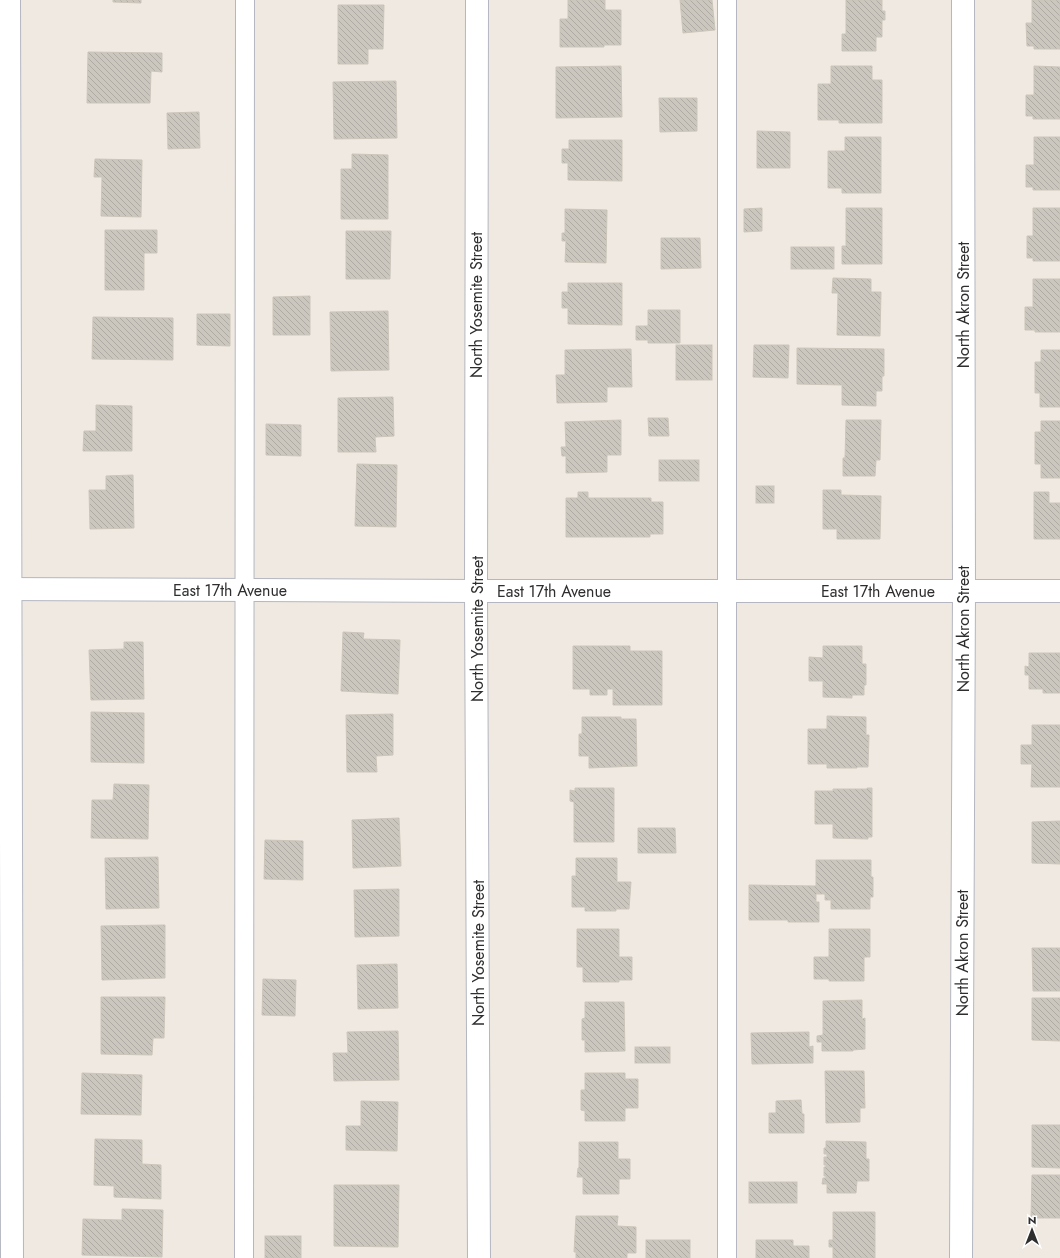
<svg xmlns="http://www.w3.org/2000/svg" width="1060" height="1258" font-family="Jost,sans-serif">
  <defs>
    <pattern id="building-back-hatch" width="6" height="6" patternUnits="userSpaceOnUse"><rect width="6" height="6" fill="#cbc7bf"/><path d="M-1 5l2 2M0 0l6 6M5-1l2 2" fill="none" stroke="#afaba4"/></pattern>
  </defs>
  <rect width="100%" height="100%" fill="#efe9e1"/>
  <g fill="url(#building-back-hatch)" stroke="#cbc5ba">
    <polygon points="113,0 141,0 141,3 113,2"/>
    <polygon points="568,0 605,0 605,10 621,10 621,45 604,45 604,47 560,47 560,19 568,19"/>
    <polygon points="680,0 712,0 715,30 683,33"/>
    <polygon points="846,0 882,0 882,11 885,11 885,20 882,20 882,37 876,37 876,51 842,51 842,34 846,34"/>
    <polygon points="1032,0 1060,0 1060,49 1034,49 1034,46 1027,46 1026,23 1032,23"/>
    <polygon points="338,5 384,5 383,49 368,49 368,64 338,64"/>
    <polygon points="88,52 162,53 162,72 151,71 150,103 87,103"/>
    <polygon points="621,66 622,117 556,118 556,67"/>
    <polygon points="831,66 872,66 872,80 882,80 882,123 839,123 839,120 818,120 818,84 831,84"/>
    <polygon points="1034,66 1060,67 1060,119 1033,119 1033,116 1026,116 1026,95 1034,95"/>
    <polygon points="396,81 397,138 334,139 333,82"/>
    <polygon points="659,98 697,98 697,131 660,132"/>
    <polygon points="199,112 200,148 168,149 167,113"/>
    <polygon points="757,131 790,132 790,168 757,168"/>
    <polygon points="845,137 881,137 881,193 842,193 842,188 828,188 828,151 845,151"/>
    <polygon points="1034,137 1060,137 1060,190 1033,190 1033,187 1026,187 1026,165 1034,165"/>
    <polygon points="569,140 622,140 622,181 568,180 568,163 562,163 562,149 569,149"/>
    <polygon points="352,154 388,155 388,219 341,219 341,169 352,169"/>
    <polygon points="95,159 142,160 141,217 101,216 102,177 94,177"/>
    <polygon points="762,208 762,231 744,232 744,209"/>
    <polygon points="846,208 882,208 882,264 842,264 842,246 846,246"/>
    <polygon points="1033,208 1060,208 1060,261 1033,261 1033,258 1027,258 1027,236 1033,236"/>
    <polygon points="565,209 607,210 606,263 565,262 566,241 562,241 562,233 565,233"/>
    <polygon points="105,230 157,230 157,253 144,253 144,290 105,290"/>
    <polygon points="346,231 391,231 390,279 346,279"/>
    <polygon points="661,238 700,238 701,268 661,269"/>
    <rect x="791" y="247" width="43" height="22"/>
    <polygon points="833,278 871,279 871,292 881,292 880,336 837,335 838,293 832,293"/>
    <polygon points="1033,279 1060,279 1060,332 1035,332 1035,330 1025,330 1025,307 1033,307"/>
    <polygon points="568,283 622,283 622,325 568,324 568,308 562,308 562,292 568,292"/>
    <polygon points="310,296 310,335 273,335 273,297"/>
    <polygon points="648,310 680,310 680,343 648,343 648,340 636,340 636,326 648,326"/>
    <polygon points="388,311 389,370 331,371 330,312"/>
    <polygon points="197,314 230,314 230,346 197,345"/>
    <polygon points="93,317 173,318 173,360 92,359"/>
    <rect x="676" y="345" width="36" height="35"/>
    <polygon points="754,345 789,345 788,378 753,377"/>
    <polygon points="797,348 884,349 884,376 882,376 882,391 876,391 876,406 842,405 842,385 797,384"/>
    <polygon points="631,349 632,387 607,387 607,402 557,403 556,375 565,375 565,350"/>
    <polygon points="1041,350 1060,350 1060,407 1040,407 1040,393 1035,393 1035,362 1041,362"/>
    <polygon points="393,397 394,436 375,437 376,452 338,452 338,398"/>
    <polygon points="96,405 132,406 132,451 83,451 84,431 96,431"/>
    <polygon points="648,418 668,418 669,436 649,436"/>
    <polygon points="621,420 621,455 607,455 607,472 566,473 566,456 562,456 561,447 566,447 565,422"/>
    <polygon points="846,420 881,420 880,460 876,460 875,476 843,476 843,458 845,458"/>
    <polygon points="1041,421 1060,421 1060,478 1041,478 1041,464 1035,464 1035,432 1041,432"/>
    <polygon points="266,424 301,425 301,456 266,455"/>
    <rect x="659" y="460" width="40" height="21"/>
    <polygon points="357,464 397,465 396,527 355,526"/>
    <polygon points="133,475 134,528 90,529 89,490 106,490 106,476"/>
    <rect x="756" y="486" width="18" height="17"/>
    <polygon points="823,490 841,490 841,495 881,496 880,539 837,539 837,529 823,529"/>
    <polygon points="578,492 588,492 588,498 651,498 651,502 663,502 663,534 650,534 650,537 566,537 566,498 578,498"/>
    <polygon points="1034,492 1049,492 1049,503 1060,503 1060,539 1034,539"/>
    <polygon points="343,632 364,633 363,639 400,640 398,694 341,691"/>
    <polygon points="124,642 143,642 144,699 91,700 89,650 124,649"/>
    <polygon points="573,646 630,646 630,651 662,651 662,705 613,705 613,689 607,689 607,695 590,695 590,689 573,689"/>
    <polygon points="823,646 862,646 862,664 866,664 866,685 864,685 864,695 852,695 852,698 823,697 823,681 809,681 809,657 823,658"/>
    <polygon points="1029,653 1060,653 1060,693 1043,693 1043,689 1029,689 1029,675 1025,675 1025,666 1029,667"/>
    <polygon points="91,712 144,713 144,763 91,762"/>
    <polygon points="393,714 393,755 376,756 377,772 347,772 346,715"/>
    <polygon points="827,716 866,717 866,735 869,735 868,767 857,767 857,768 827,768 827,764 808,764 808,729 827,729"/>
    <polygon points="582,717 621,717 621,719 636,719 637,766 589,768 589,756 579,756 579,734 582,734"/>
    <polygon points="1032,725 1060,725 1060,787 1031,787 1032,764 1021,764 1021,745 1032,745"/>
    <polygon points="114,784 149,785 148,839 91,838 92,800 113,800"/>
    <polygon points="575,788 614,788 614,842 574,842 574,802 570,801 570,790 575,791"/>
    <polygon points="867,788 872,788 872,837 868,837 868,839 833,838 833,824 815,824 815,791 833,791 833,789 867,789"/>
    <polygon points="399,818 401,866 353,868 352,820"/>
    <polygon points="1060,821 1060,864 1032,863 1032,822"/>
    <polygon points="638,828 675,828 676,853 638,853"/>
    <polygon points="265,840 303,841 303,880 264,879"/>
    <polygon points="158,857 159,908 106,909 105,858"/>
    <polygon points="576,858 617,858 617,882 631,882 629,909 616,909 616,911 585,911 585,907 572,907 572,876 576,876"/>
    <polygon points="816,860 871,860 871,877 873,877 873,897 870,897 870,909 831,909 831,900 825,900 825,894 816,894 816,902 819,902 819,922 788,922 788,920 749,920 749,885 816,886"/>
    <polygon points="399,889 399,936 355,937 354,890"/>
    <polygon points="165,925 165,978 102,980 101,926"/>
    <polygon points="577,929 619,929 619,957 632,957 632,980 619,980 619,982 583,982 583,967 577,967"/>
    <polygon points="829,929 870,929 870,957 864,957 864,981 829,981 829,979 814,979 814,957 829,957"/>
    <polygon points="1032,948 1060,948 1060,991 1033,991"/>
    <polygon points="397,964 398,1008 358,1009 357,965"/>
    <polygon points="263,979 296,980 295,1016 262,1015"/>
    <polygon points="101,997 165,997 164,1038 153,1038 152,1055 101,1054"/>
    <polygon points="1032,998 1060,998 1060,1041 1032,1040"/>
    <polygon points="862,1000 862,1019 865,1018 865,1049 853,1050 853,1051 822,1051 822,1042 817,1042 817,1036 823,1035 823,1001"/>
    <polygon points="585,1002 624,1002 625,1051 585,1052 585,1040 582,1040 582,1019 585,1018"/>
    <polygon points="398,1031 399,1080 334,1081 333,1053 348,1053 347,1032"/>
    <polygon points="809,1032 809,1047 813,1046 813,1063 752,1064 751,1033"/>
    <rect x="635" y="1047" width="35" height="16"/>
    <polygon points="825,1071 864,1071 865,1108 860,1108 860,1122 826,1123"/>
    <polygon points="82,1073 142,1075 141,1115 81,1114"/>
    <polygon points="585,1073 625,1073 625,1079 638,1079 638,1108 625,1108 625,1121 585,1121 585,1111 581,1110 581,1090 585,1090"/>
    <polygon points="801,1100 802,1114 804,1114 804,1133 769,1133 769,1113 776,1113 776,1101"/>
    <polygon points="361,1101 398,1102 397,1151 346,1150 346,1126 361,1126"/>
    <polygon points="1032,1125 1060,1125 1060,1168 1032,1167"/>
    <polygon points="95,1139 142,1140 142,1164 161,1165 161,1199 114,1197 114,1186 94,1185"/>
    <polygon points="826,1141 866,1142 866,1159 869,1159 869,1181 857,1181 856,1193 827,1193 827,1184 822,1184 823,1178 826,1178 826,1176 824,1176 824,1167 826,1167 826,1165 824,1165 824,1157 827,1157 827,1154 824,1154 824,1148 826,1148"/>
    <polygon points="579,1142 618,1142 618,1159 630,1159 630,1179 619,1179 619,1194 583,1194 583,1177 577,1177 578,1168 579,1168"/>
    <polygon points="1032,1175 1060,1175 1060,1218 1031,1218"/>
    <rect x="749" y="1182" width="48" height="21"/>
    <polygon points="334,1185 399,1185 398,1247 334,1246"/>
    <polygon points="122,1209 163,1210 162,1257 82,1255 83,1219 122,1220"/>
    <polygon points="833,1212 875,1212 875,1258 833,1258 833,1247 829,1247 829,1240 833,1240"/>
    <polygon points="576,1216 618,1216 617,1226 636,1227 636,1253 627,1253 627,1258 576,1258 576,1252 574,1252"/>
    <rect x="265" y="1236" width="36" height="22"/>
    <rect x="646" y="1240" width="44" height="18"/>
    <polygon points="756,1240 793,1240 793,1246 809,1246 809,1258 756,1258"/>
  </g>
  <g fill="none" stroke-linecap="round" stroke-linejoin="round">
    <defs>
      <g id="lane">
        <polyline points="727,0 727,1258"/>
        <polyline points="244,1258 245,0"/>
      </g>
      <g id="street">
        <polyline points="9,0 12,1258"/>
        <polyline points="961,1258 964,591 963,0"/>
      </g>
      <g id="secondary">
        <polyline points="477,0 476,591 479,1258"/>
        <polyline points="0,589 476,591 1060,591"/>
      </g>
    </defs>
    <use href="#lane" stroke="#b4b7c1" stroke-width="20"/>
    <use href="#street" stroke="#b4b7c1" stroke-width="24"/>
    <use href="#secondary" stroke="#b4b7c1" stroke-width="24"/>
    <use href="#lane" stroke="#fff" stroke-width="18"/>
    <use href="#street" stroke="#fff" stroke-width="22"/>
    <use href="#secondary" stroke="#fff" stroke-width="22"/>
  </g>
  <g text-anchor="middle" dominant-baseline="central" stroke-width="3" stroke-linejoin="round" paint-order="stroke">
    <g font-size="16" fill="#2e2e2e" stroke="#fff">
      <text transform="translate(476 305) rotate(-90)">North Yosemite Street</text>
      <text transform="translate(963 305) rotate(-90)">North Akron Street</text>
      <text x="230" y="590">East 17th Avenue</text>
      <text x="554" y="591">East 17th Avenue</text>
      <text x="878" y="591">East 17th Avenue</text>
      <text transform="translate(477 629) rotate(-90)">North Yosemite Street</text>
      <text transform="translate(963 629) rotate(-90)">North Akron Street</text>
      <text transform="translate(478 953) rotate(-90)">North Yosemite Street</text>
      <text transform="translate(962 953) rotate(-90)">North Akron Street</text>
    </g>
  </g>
  <g transform="translate(1032 1230)" stroke="#ffffff" stroke-width="3" paint-order="stroke">
  <path d="M0-3L7 15L0 10L-7 15Z" fill="#2e2e2e"/>
  <text y="-6" font-size="11" font-weight="bold" text-anchor="middle" fill="#2e2e2e">N</text>
  </g>
</svg>
